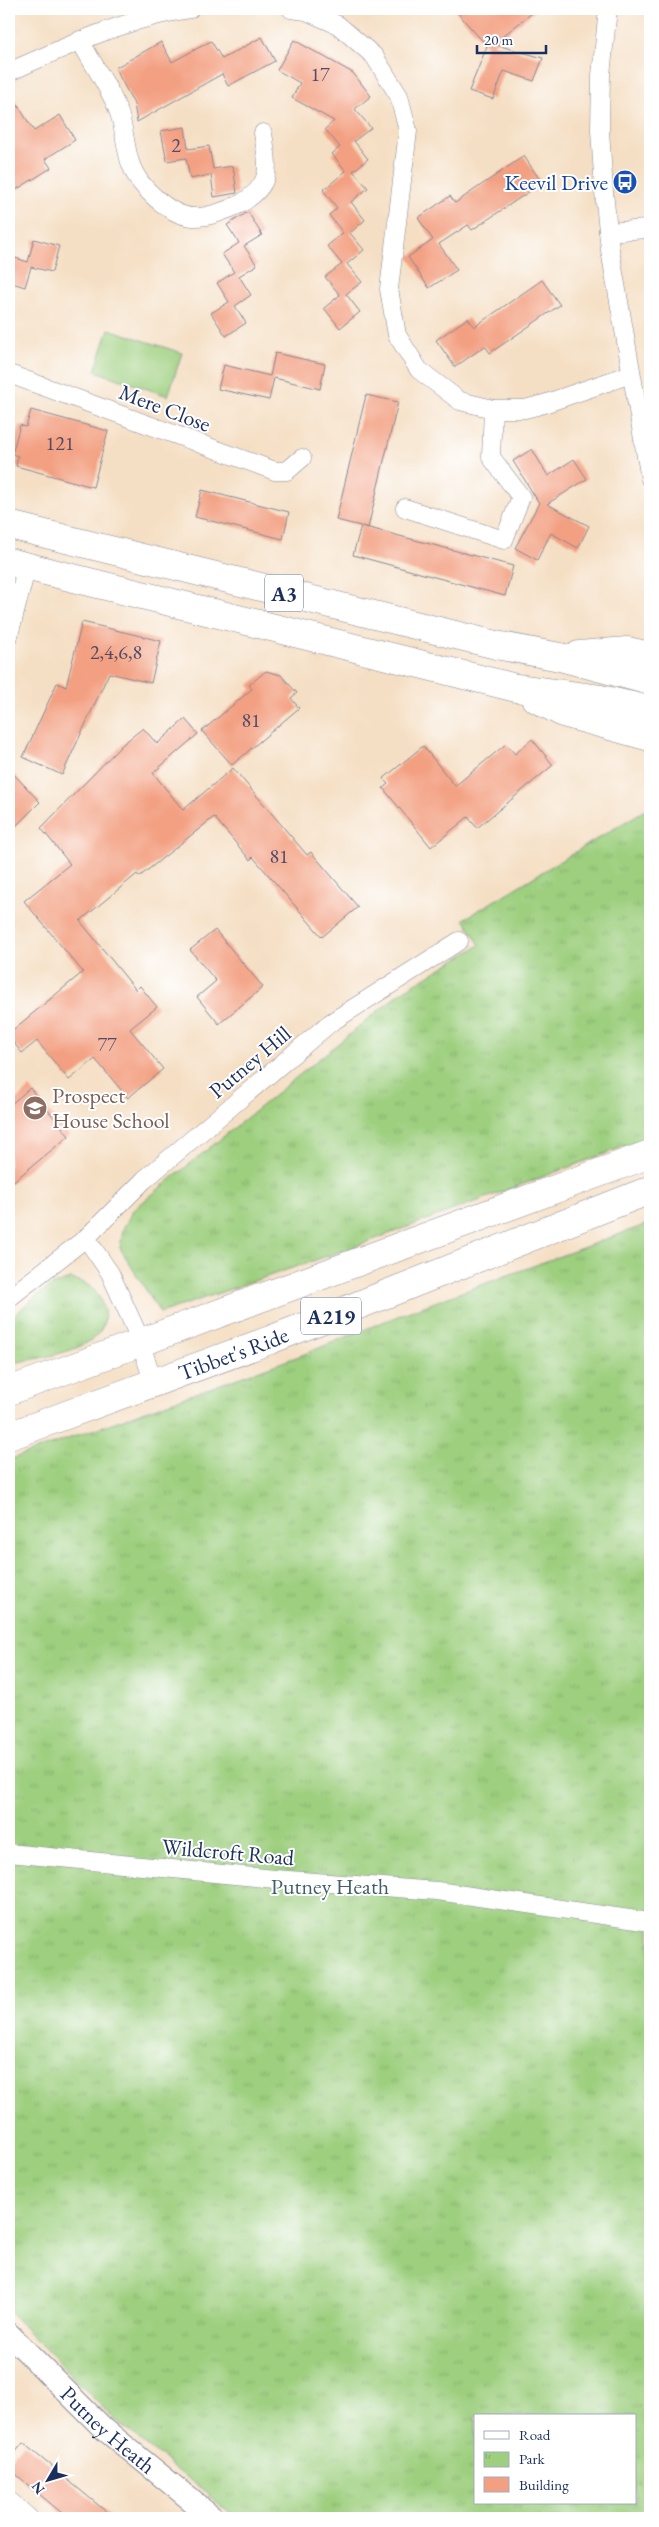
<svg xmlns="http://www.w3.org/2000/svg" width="659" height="2527" font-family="'EB Garamond',serif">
  <defs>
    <pattern id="park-tufts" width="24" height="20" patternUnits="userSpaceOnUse" patternTransform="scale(1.25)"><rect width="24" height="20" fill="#9dcf7e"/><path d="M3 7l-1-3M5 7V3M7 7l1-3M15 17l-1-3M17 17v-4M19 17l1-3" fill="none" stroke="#87b26f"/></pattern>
  </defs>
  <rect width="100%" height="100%" fill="#fff"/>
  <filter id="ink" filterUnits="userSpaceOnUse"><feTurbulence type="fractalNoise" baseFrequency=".02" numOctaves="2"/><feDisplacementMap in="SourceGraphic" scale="10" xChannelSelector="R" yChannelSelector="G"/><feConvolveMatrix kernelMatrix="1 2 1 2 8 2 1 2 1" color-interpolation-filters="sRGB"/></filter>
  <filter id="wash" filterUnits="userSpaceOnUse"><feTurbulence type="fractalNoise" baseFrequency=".0096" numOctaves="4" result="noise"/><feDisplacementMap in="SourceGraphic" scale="20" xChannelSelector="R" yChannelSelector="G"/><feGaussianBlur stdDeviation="1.12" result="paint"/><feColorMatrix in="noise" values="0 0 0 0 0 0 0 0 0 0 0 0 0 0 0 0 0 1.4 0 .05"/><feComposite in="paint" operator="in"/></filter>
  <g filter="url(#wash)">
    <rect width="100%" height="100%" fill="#f5dfc4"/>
    <g fill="url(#park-tufts)" stroke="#5c7f6e" fill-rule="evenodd">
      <polygon points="650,807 650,1137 351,1248 160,1313 120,1248 123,1229 133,1210 404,990 480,945 464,919"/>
      <path d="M650,1223V2518H237L118,2423L9,2312V1460L302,1355L405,1313ZM475,2416H635V2503H475Z"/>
      <path d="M71,1279C87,1283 96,1287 102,1304C120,1351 39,1357 9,1364V1320C27,1304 46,1284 71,1279Z"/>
    </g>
    <polygon fill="#9dcf7e" stroke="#5c7f6e" points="109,329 182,353 168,396 95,371"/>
    <g id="blocks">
      <g fill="#f3a082">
        <polygon points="454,9 537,9 493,44 543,58 534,81 504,71 493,99 469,91 487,46"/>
        <polygon points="262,37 275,61 228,86 222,74 137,122 134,104 115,68 161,42 172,62 211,41 222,59"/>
        <polygon points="294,40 353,73 371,96 355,109 371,128 354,141 368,159 353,171 368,188 351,202 365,220 350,233 364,250 347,264 362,282 346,294 360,312 340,328 324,308 340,295 325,277 342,264 327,246 343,233 329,215 337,208 323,190 346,171 332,154 340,147 325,129 334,121 292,98 300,83 277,70"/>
        <polygon points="9,91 34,131 60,115 75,140 45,159 51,168 16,190 9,178"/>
        <polygon points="185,127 188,149 209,146 213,169 233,166 237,193 214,197 211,175 190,179 186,158 167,161 161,131"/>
        <polygon points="524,156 542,183 472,230 468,225 439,244 457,270 429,288 408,257 433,240 418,218 450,196 455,203"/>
        <polygon points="248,212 262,235 244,246 257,265 239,276 251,295 235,306 246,323 226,336 211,313 229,302 217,283 234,272 222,254 239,243 227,225"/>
        <polygon points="34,239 59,246 52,272 31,267 25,287 9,282 9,256 28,262"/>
        <polygon points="542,280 560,305 490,353 485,346 455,367 436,340 468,318 474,327"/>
        <polygon points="275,353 325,364 320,389 274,378 269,400 218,389 224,365 270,376"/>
        <polygon points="366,395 398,402 368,528 362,526 513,566 505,596 353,555 361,526 336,520"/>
        <polygon points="31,410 108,431 93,487 16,466 18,456 12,454 20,425 26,427"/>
        <polygon points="532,449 548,476 574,459 587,479 547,504 589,526 578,548 551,533 537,560 515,548 539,503 513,461"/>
        <polygon points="202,490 289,512 283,539 195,517"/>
        <polygon points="82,622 161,641 151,683 109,673 62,775 23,757 57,683 66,687"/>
        <polygon points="266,671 281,675 297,693 291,698 299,708 232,765 202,731 252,689 249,685"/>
        <polygon points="185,719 198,734 153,773 183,810 233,768 307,855 311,852 358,907 322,937 253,857 250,860 214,817 139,877 137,874 80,921 136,990 140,986 157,1007 130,1029 163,1069 128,1098 95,1059 69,1080 37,1041 22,1053 9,1037 9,1033 83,972 24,901 70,864 41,828 123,744 143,728 157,744"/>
        <polygon points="532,739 553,765 477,828 468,817 431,847 383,788 388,784 383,779 423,746 455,786 506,744 515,754"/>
        <polygon points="9,769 40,802 9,833"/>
        <polygon points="215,930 263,987 219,1024 197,997 216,981 190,950"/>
        <polygon points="30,1088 69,1136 9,1185 9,1106"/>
        <polygon points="23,2443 114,2518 68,2518 27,2484 9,2468 9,2460"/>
      </g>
    </g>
  </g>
  <g filter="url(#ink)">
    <use href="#blocks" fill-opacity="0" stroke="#888791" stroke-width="1"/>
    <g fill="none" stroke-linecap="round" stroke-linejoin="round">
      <defs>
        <g id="minor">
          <polyline points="291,9 306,11 338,25 374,56 399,96 408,131 389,289 397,335 419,370 460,401 493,409 525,409 544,404 631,374"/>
          <polyline points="608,9 601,75 600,130 604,192 610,250 650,479"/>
          <path d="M80,40C92,64 110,87 119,113C125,130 125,149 131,165C138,186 170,216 193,217C207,218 228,210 240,204C274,184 268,167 263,133"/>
          <path d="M9,72C67,46 127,18 190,9"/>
          <polyline points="608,232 646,229 650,231"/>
          <polyline points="9,374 275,471 287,471 302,458"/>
          <polyline points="405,508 504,540 521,497 491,457 493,409"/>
          <polyline points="9,635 27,566"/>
          <polyline points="86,1238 110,1273 135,1328 154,1383"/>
          <polyline points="9,1298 86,1238 144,1180 330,1023 459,941"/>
          <polyline points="9,1853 275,1879 437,1891 650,1922"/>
          <polyline points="9,2503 11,2502 29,2518"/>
        </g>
        <g id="tertiary">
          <path id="s1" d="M9,2334L104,2429L213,2518"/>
        </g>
        <g id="primary">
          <polyline points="9,1391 650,1154"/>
          <path id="s2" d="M9,1436L270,1340L650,1190"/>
        </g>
        <g id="trunk">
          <polyline points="9,525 496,645 560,657 650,681"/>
          <polyline points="9,562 516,688 600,699 650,710"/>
          <polyline points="579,655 627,651 650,656"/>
          <polyline points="535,698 563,713 650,737"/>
        </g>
      </defs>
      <use href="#minor" stroke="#888791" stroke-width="19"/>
      <use href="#tertiary" stroke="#888791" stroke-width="24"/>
      <use href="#primary" stroke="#888791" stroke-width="29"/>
      <use href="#trunk" stroke="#888791" stroke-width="29"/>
      <use href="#minor" stroke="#fff" stroke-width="18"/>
      <use href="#tertiary" stroke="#fff" stroke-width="22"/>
      <use href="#primary" stroke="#fff" stroke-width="28"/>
      <use href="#trunk" stroke="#fff" stroke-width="28"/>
    </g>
  </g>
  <defs>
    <symbol id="bus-disc" viewBox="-11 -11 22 22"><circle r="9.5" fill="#1a4fb4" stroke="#fff"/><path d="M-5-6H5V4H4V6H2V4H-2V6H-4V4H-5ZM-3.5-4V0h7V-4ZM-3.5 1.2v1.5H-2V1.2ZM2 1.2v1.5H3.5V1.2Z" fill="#fff"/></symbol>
    <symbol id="school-disc" viewBox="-11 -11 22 22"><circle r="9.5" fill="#8d6e63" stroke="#fff"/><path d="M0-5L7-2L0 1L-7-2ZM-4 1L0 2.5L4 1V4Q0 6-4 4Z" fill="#fff"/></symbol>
  </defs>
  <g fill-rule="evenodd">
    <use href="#bus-disc" x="611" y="168" width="28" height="28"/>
    <use href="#school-disc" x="21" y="1094" width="28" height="28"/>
  </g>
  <g text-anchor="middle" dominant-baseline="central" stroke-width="4" stroke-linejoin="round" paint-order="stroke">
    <g font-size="20" fill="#514b67">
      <text x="320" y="74">17</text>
      <text x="176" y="145">2</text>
      <text x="60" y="443">121</text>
      <text x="116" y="652">2,4,6,8</text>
      <text x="251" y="720">81</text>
      <text x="279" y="856">81</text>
      <text x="107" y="1044">77</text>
    </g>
    <g fill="#fff" stroke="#5f6d8e" stroke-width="1">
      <rect x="265" y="574.5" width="38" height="37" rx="4"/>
      <rect x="301" y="1297.5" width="60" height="37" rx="4"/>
    </g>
    <g font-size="21" font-weight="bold" fill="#1b2f5e">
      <text x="284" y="593">A3</text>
      <text x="331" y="1316">A219</text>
    </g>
    <g font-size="22" fill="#164399" stroke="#fff" text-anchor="end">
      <text x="608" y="182">Keevil Drive</text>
    </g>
    <g font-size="22" fill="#1b2f5e" stroke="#fff">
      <text transform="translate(165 408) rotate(21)">Mere Close</text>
      <text transform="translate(250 1062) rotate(-40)">Putney Hill</text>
      <text stroke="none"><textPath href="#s2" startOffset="239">Tibbet's Ride</textPath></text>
      <text transform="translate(228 1852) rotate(5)">Wildcroft Road</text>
      <text stroke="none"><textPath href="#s1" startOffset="138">Putney Heath</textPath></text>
    </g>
    <g font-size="22" fill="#785e54" stroke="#fff" text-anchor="start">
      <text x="52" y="1095">Prospect<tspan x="52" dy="25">House School</tspan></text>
    </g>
    <g font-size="22" fill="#425f68" stroke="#fff">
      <text x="330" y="1886">Putney Heath</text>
    </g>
  </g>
  <rect width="659" height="2527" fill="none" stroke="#fff" stroke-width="30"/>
  <rect x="474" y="2414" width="162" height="90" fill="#ffffff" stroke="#a4acbf"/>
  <rect x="484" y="2431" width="25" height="8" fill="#ffffff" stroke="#a4acbf"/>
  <text x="519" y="2440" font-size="15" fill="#1b2f5e">Road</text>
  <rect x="484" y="2452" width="25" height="15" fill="url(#park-tufts)" stroke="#a4acbf"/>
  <text x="519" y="2464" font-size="15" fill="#1b2f5e">Park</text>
  <rect x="484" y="2477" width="25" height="15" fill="#f3a082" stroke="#a4acbf"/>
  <text x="519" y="2490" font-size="15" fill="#1b2f5e">Building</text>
  <g transform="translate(48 2480) rotate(232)" stroke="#ffffff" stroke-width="4" paint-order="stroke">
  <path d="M0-4L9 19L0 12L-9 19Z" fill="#1b2f5e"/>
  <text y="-8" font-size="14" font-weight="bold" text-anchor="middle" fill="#1b2f5e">N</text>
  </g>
  <path d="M477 45v8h69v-8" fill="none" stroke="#1b2f5e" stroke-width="2.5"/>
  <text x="484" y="45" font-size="15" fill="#1b2f5e" stroke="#ffffff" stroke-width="4" paint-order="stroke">20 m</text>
</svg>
